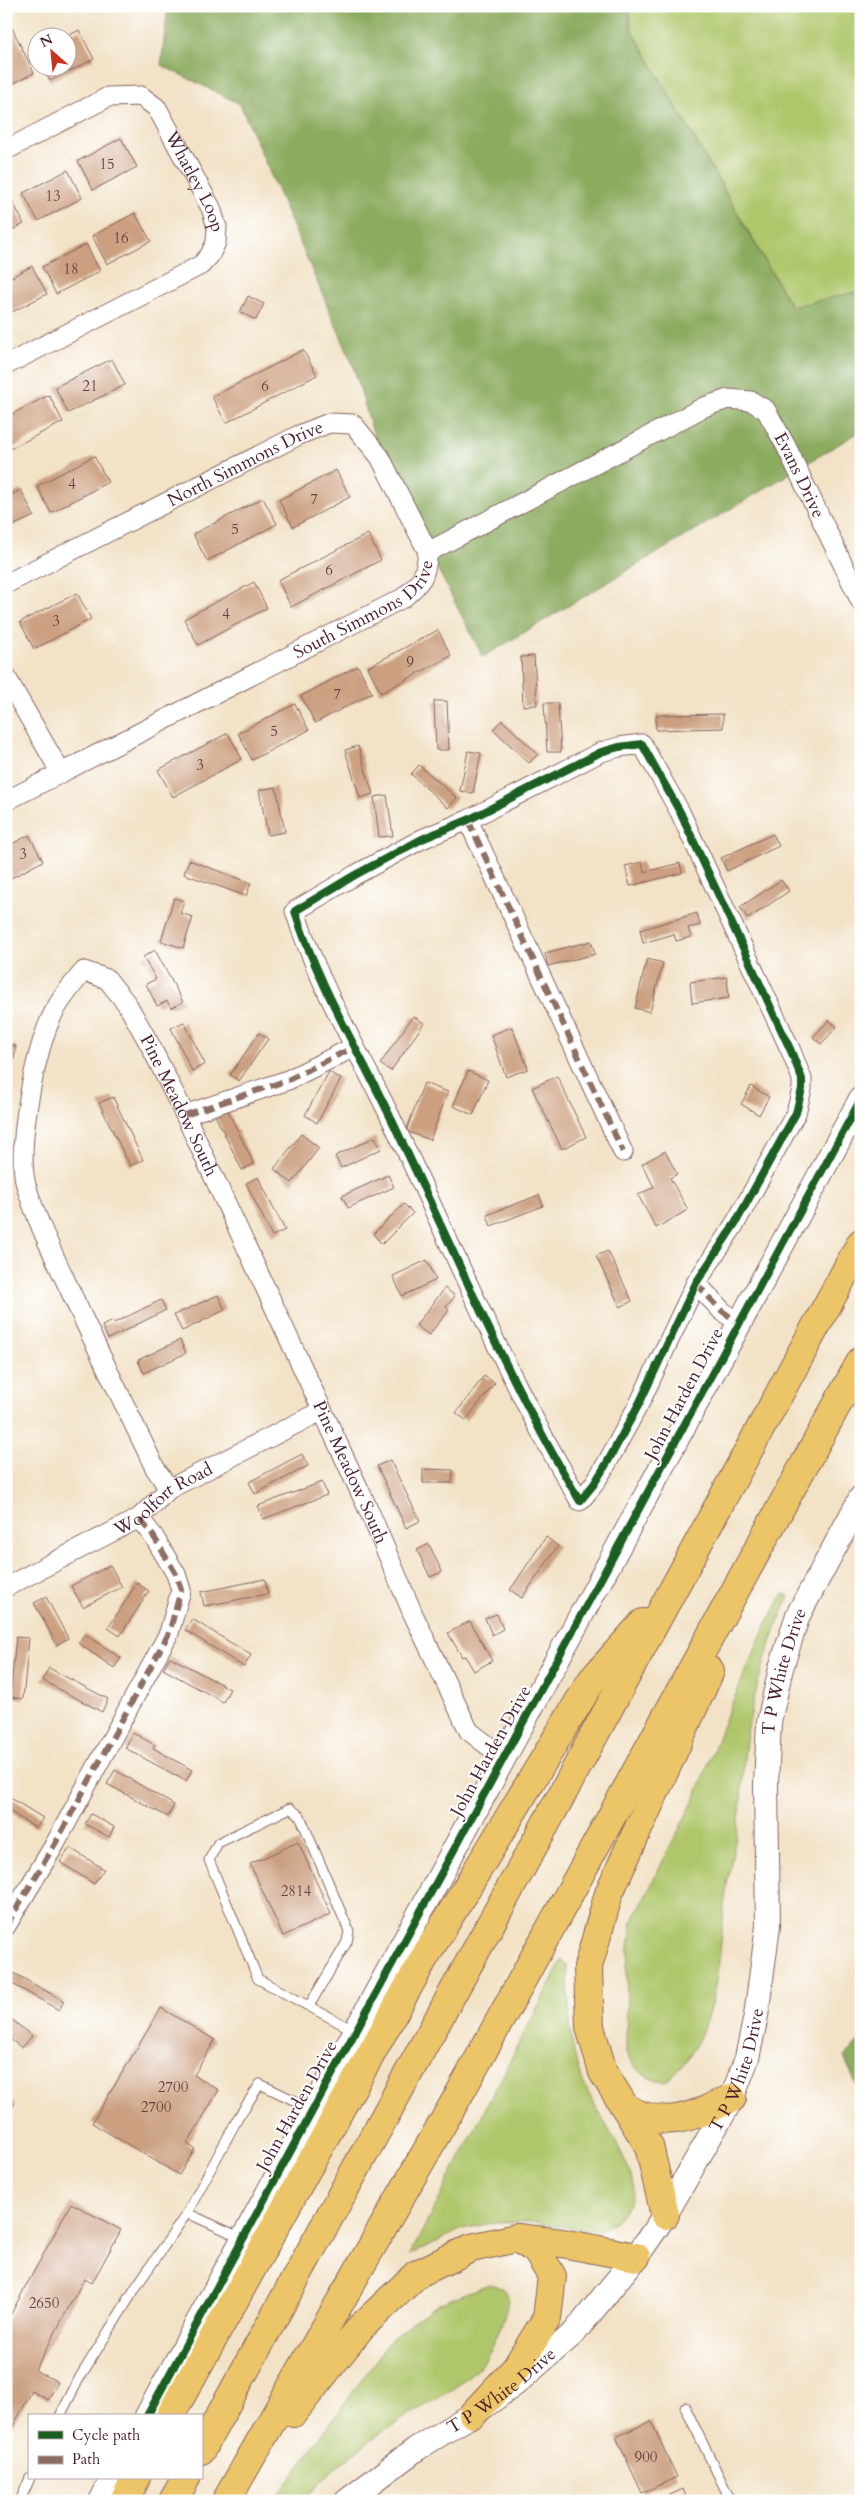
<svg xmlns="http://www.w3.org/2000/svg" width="867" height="2507" font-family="Cardo,serif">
  <rect width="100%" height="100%" fill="#fff"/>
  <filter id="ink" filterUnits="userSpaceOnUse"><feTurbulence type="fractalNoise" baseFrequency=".02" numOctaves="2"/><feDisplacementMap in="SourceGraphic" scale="10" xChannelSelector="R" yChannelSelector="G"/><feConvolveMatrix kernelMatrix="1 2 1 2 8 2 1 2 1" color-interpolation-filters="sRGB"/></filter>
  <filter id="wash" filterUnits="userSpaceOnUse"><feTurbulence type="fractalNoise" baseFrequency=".0096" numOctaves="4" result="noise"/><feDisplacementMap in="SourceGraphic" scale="20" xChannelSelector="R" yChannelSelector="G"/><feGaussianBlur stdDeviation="1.12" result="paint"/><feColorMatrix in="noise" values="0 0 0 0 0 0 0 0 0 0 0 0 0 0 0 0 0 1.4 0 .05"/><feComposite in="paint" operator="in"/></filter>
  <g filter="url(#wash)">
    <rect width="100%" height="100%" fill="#f2e2c6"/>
    <g fill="#afc66a" stroke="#7c724a">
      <polygon points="629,6 861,6 861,291 792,307 631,28"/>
      <path d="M783,1594L789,1596C772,1636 758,1676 750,1718C743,1749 743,1781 740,1812C736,1841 729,1869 725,1898C719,1959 718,2041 665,2082C646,2077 633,2071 626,2052L627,1965L632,1922L696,1796L726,1717L764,1629Z"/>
      <path d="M562,1960L567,1964C570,2002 567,2040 581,2077C592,2106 633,2162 633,2188C633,2208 615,2221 600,2232L533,2222H497L462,2229L410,2255Z"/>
      <path d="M489,2284L503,2287L509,2300C505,2317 492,2353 480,2366C462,2387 427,2404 404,2418C369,2440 331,2469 303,2501H274L392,2338L436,2305Z"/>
    </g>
    <g fill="#8bab5e" stroke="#6a6544">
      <polygon points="168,6 629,6 631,28 791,307 861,291 861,431 483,657 380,457 353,365 240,104 161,65"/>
      <polygon points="861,2038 861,2095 844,2057"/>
    </g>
    <g id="blocks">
      <g fill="#cb9f7f">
        <polygon points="12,28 34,73 6,87 6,31"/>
        <polygon points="79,30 94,59 50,81 43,68 68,68 68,36"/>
        <polygon points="121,138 137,167 93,190 78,161"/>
        <polygon points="68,170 82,198 38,221 23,193"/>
        <polygon points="10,196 24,224 6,233 6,197"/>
        <polygon points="135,213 151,241 107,264 92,236"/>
        <polygon points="86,244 100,271 56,294 42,267"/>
        <polygon points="32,266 47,294 6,315 6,280"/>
        <polygon points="248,296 264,304 256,320 240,312"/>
        <polygon points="303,350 317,375 226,423 212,397"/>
        <polygon points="112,359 125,385 68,413 55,387"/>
        <polygon points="49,395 63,422 6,451 6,417"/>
        <polygon points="94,456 108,482 51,513 37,486"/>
        <polygon points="336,470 350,497 293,527 279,500"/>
        <polygon points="21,490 34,516 6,529 6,497"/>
        <polygon points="263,498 277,524 207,561 193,534"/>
        <polygon points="368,534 381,560 291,607 278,580"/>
        <polygon points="254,582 267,608 198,645 184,619"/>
        <polygon points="77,593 91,619 34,649 20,622"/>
        <polygon points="438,630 451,656 381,693 368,667"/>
        <polygon points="534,656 537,705 523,706 521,657"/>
        <polygon points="358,666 372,693 315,723 301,696"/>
        <polygon points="434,701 447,701 449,750 436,750"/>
        <polygon points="544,703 558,703 561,752 547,752"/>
        <polygon points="295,704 309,730 252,760 238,733"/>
        <polygon points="723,714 723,728 656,730 656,715"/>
        <polygon points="502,720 538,754 529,763 493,729"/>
        <polygon points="228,733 242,759 173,797 158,770"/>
        <polygon points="358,746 373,794 360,798 345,750"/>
        <polygon points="468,751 481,753 473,793 460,791"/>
        <polygon points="419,765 457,798 448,808 411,774"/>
        <polygon points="276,787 285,832 268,835 259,790"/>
        <polygon points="387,795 393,836 379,837 374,797"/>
        <polygon points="773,834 779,846 727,871 721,858"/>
        <polygon points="29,835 43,861 6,881 6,847"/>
        <polygon points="189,860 251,883 246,896 184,874"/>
        <polygon points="642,862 644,872 680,863 682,873 630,886 625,866"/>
        <polygon points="781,880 789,891 748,919 740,907"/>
        <polygon points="174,898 184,901 180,913 193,917 183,948 161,941"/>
        <polygon points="697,913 700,925 688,928 691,937 676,941 674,934 643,943 640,930"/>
        <polygon points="591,941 595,954 548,966 545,953"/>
        <polygon points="155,950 183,1002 171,1008 167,1001 157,1006 146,984 156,979 143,957"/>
        <polygon points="647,959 663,963 650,1012 635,1008"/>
        <polygon points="727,977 729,998 692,1003 690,982"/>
        <polygon points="413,1016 424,1023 391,1071 380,1064"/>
        <polygon points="829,1020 837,1027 821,1044 813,1037"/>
        <polygon points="184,1022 205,1064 192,1071 171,1028"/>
        <polygon points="512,1027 528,1069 506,1077 491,1035"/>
        <polygon points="259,1033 268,1039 239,1081 230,1075"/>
        <polygon points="6,1045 16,1046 14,1059 6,1058"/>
        <polygon points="468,1071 488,1080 473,1115 453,1106"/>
        <polygon points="329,1072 341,1079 317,1123 305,1115"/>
        <polygon points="557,1076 586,1137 562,1149 532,1088"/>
        <polygon points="424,1083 448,1092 430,1140 406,1131"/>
        <polygon points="751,1086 769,1097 759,1115 741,1104"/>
        <polygon points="113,1097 143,1160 130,1166 99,1103"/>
        <polygon points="227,1109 254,1164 242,1170 215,1115"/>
        <polygon points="301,1134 319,1148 292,1183 274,1169"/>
        <polygon points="375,1137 381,1149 341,1168 335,1156"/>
        <polygon points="665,1151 677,1174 670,1178 688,1210 656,1228 638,1195 654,1187 642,1164"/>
        <polygon points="388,1175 394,1187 348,1208 342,1196"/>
        <polygon points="258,1177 285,1230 272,1236 246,1183"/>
        <polygon points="539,1195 543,1206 491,1226 487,1215"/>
        <polygon points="404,1204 413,1213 382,1244 373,1234"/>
        <polygon points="608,1251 632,1301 620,1307 596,1256"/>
        <polygon points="427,1260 436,1280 402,1296 393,1276"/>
        <polygon points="445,1288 455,1296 446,1307 449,1310 429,1335 416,1325"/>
        <polygon points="218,1295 225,1310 182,1331 174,1315"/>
        <polygon points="161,1300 166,1310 108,1339 102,1326 113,1321 114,1323"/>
        <polygon points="180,1340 186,1353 144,1373 138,1360"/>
        <polygon points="484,1376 495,1383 466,1420 456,1413"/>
        <polygon points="302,1454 308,1466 255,1494 249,1482"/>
        <polygon points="390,1460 420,1521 406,1528 377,1466"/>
        <polygon points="423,1469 453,1470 452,1483 423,1483"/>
        <polygon points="322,1482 327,1495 263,1519 258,1506"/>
        <polygon points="546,1537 558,1546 522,1598 510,1590"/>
        <polygon points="429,1544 442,1572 430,1577 417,1550"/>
        <polygon points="110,1565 122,1587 83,1607 71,1586"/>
        <polygon points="265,1579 268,1594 204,1606 201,1592"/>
        <polygon points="137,1583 149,1591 120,1636 108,1628"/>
        <polygon points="46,1597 68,1638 57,1645 34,1603"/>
        <polygon points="497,1614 503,1629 492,1635 485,1618"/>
        <polygon points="192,1619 251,1655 244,1667 185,1630"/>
        <polygon points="470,1621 492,1661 474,1671 465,1656 462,1657 448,1633"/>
        <polygon points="85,1634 121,1658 114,1668 78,1643"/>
        <polygon points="16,1637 29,1638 23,1699 10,1697"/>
        <polygon points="170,1657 230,1689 223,1702 163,1669"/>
        <polygon points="49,1668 108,1699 102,1712 42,1680"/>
        <polygon points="133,1733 155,1745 153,1748 192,1770 186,1781 125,1748"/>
        <polygon points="115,1770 174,1805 168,1817 107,1784"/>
        <polygon points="6,1795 43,1818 36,1828 6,1809"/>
        <polygon points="91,1814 114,1827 109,1837 85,1824"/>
        <polygon points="298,1842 331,1914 283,1936 250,1864"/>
        <polygon points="70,1848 104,1869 94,1884 60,1862"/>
        <polygon points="12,1972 64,2001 59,2010 7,1981"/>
        <polygon points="161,2008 215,2040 194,2075 219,2090 187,2144 195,2149 179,2175 92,2123"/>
        <polygon points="6,2015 32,2036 22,2048 6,2036"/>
        <polygon points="6,2098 15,2103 6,2119"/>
        <polygon points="71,2203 121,2230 92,2283 84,2279 35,2370 58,2382 48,2400 32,2391 6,2439 6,2323"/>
        <polygon points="651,2421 677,2477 642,2493 616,2437"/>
        <polygon points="683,2489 688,2501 657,2501"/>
      </g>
    </g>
  </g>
  <g filter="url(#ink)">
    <use href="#blocks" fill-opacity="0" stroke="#856361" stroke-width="1"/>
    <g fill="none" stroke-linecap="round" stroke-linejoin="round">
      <defs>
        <g id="service">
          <polyline points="309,2006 347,1942 349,1931 300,1816 290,1808 218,1843 209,1860 258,1979 355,2031"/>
          <polyline points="187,2213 242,2238"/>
          <polyline points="685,2407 731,2501"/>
          <polyline points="60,2416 80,2377 138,2284 187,2213 238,2118 260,2084 312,2109"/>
          <polyline points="20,2501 30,2478"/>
        </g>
        <g id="minor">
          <path id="s1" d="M6,150L108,97L141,96L157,108L211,208L217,227L216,242L210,255L201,265L6,365"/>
          <path id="s2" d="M428,552L704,407L728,399L751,401L766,410L786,446L861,602"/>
          <path id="s3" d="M6,584L299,435L329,423L353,424L380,457L428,552"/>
          <polyline points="6,677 61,773"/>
          <path d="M642,744L680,812L791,1051L802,1079V1089L796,1113L736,1222L696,1283L640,1402L607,1463L594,1484L580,1501C509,1383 456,1255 397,1131C363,1058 319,988 295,911L355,875L422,839L468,820L601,752L619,747Z"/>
          <path id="s4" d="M6,801L403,598C423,581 425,577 428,552"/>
          <polyline points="468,820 623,1152"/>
          <polyline points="185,1115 288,1080 354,1047"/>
          <polyline points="696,1283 722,1311 739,1323"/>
          <path id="s5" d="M169,1489L155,1468C126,1407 96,1347 68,1286C53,1254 36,1219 26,1185C16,1147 35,1049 53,1014C61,998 72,985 84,971L107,979L127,1004L149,1043L185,1115L370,1513L413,1614L469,1731L504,1758"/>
          <path id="s6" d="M6,1587L139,1518L169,1489L321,1411"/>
          <polyline points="6,1926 55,1844 169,1633 181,1590 176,1574 154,1537 139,1518"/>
        </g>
        <g id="tertiary">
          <polyline points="147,2416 861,1099"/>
          <polyline points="101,2501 113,2478"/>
          <path id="s7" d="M347,2501L416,2449L473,2414L515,2384L574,2333L636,2257L665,2215L732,2098L747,2058L756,2016L768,1926L766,1784L769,1722L781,1668L798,1615L861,1498"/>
        </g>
        <g id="motorway">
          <path d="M628,2109C667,2131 695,2115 732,2098"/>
          <polyline points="665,2215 649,2146 603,2072 590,2027 588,1967 609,1893 710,1671"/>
          <polyline points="293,2413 361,2327 417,2274 471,2248 517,2238 562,2243 636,2257"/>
          <polyline points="473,2414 516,2368 547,2318 552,2276 536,2250 517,2238"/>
          <polyline points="170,2416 423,1960 592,1680 643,1623"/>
          <polyline points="201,2450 566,1787 861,1243"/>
          <polyline points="124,2501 136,2478"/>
          <polyline points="173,2501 186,2478"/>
          <polyline points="226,2501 465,2084 861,1361"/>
        </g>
      </defs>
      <use href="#service" stroke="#856361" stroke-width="11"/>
      <use href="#minor" stroke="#856361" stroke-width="21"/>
      <use href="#tertiary" stroke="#856361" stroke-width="26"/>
      <use href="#motorway" stroke="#856361" stroke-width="30"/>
      <use href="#service" stroke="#fff" stroke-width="9"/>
      <use href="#minor" stroke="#fff" stroke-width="19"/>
      <use href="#tertiary" stroke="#fff" stroke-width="24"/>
      <use href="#motorway" stroke="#edc569" stroke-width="28"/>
      <g stroke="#8d6e63" stroke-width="6" stroke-dasharray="12 6" stroke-linecap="butt">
        <polyline points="468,820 623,1152"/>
        <polyline points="185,1115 288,1080 354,1047"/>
        <polyline points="696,1283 722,1311 739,1323"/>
        <polyline points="6,1926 55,1844 169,1633 181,1590 176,1574 154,1537 139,1518"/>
      </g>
      <defs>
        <g id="cycleway">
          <path d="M642,744L680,812L791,1051L802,1079V1089L796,1113L736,1222L696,1283L640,1402L607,1463L594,1484L580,1501C509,1383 456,1255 397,1131C363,1058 319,988 295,911L355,875L422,839L468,820L601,752L619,747Z"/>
          <polyline points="147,2416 861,1099"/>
        </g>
      </defs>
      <use href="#cycleway" stroke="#fff" stroke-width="11"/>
      <use href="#cycleway" stroke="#1b5e20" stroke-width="8"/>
    </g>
  </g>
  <g text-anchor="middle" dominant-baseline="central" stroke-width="4" stroke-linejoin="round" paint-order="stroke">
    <g font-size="15" fill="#6a3f40">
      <text x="107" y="164">15</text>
      <text x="53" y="196">13</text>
      <text x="121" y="238">16</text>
      <text x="71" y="269">18</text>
      <text x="90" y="386">21</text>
      <text x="265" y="386">6</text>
      <text x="72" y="484">4</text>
      <text x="314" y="499">7</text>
      <text x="235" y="529">5</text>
      <text x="329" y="570">6</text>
      <text x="226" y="614">4</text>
      <text x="56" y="621">3</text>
      <text x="410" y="662">9</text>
      <text x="337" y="694">7</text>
      <text x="274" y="731">5</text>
      <text x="200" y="765">3</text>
      <text x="23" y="854">3</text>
      <text x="296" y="1891">2814</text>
      <text x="173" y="2087">2700</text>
      <text x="156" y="2107">2700</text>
      <text x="44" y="2303">2650</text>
      <text x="646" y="2457">900</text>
    </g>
    <g font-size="18" fill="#4a1f2b" stroke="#fff">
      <text stroke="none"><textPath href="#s1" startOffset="251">Whatley Loop</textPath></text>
      <text stroke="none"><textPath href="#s3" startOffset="268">North Simmons Drive</textPath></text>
      <text stroke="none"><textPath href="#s2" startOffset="451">Evans Drive</textPath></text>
      <text stroke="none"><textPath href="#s4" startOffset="408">South Simmons Drive</textPath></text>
      <text stroke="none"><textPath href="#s5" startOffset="735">Pine Meadow South</textPath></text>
      <text transform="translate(684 1394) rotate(-62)">John Harden Drive</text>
      <text stroke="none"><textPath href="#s5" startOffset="1140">Pine Meadow South</textPath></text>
      <text stroke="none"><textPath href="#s6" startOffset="181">Woolfort Road</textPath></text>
      <text stroke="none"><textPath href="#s7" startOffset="1000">T P White Drive</textPath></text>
      <text transform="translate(491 1751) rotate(-61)">John Harden Drive</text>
      <text stroke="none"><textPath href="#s7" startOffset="595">T P White Drive</textPath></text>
      <text transform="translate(297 2106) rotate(-61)">John Harden Drive</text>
      <text stroke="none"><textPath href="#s7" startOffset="190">T P White Drive</textPath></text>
    </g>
  </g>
  <rect width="867" height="2507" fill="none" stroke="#fff" stroke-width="25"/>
  <rect x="28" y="2414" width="175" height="65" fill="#ffffff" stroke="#b7a5aa"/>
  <rect x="38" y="2431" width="25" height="8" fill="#1b5e20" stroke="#b7a5aa"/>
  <text x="72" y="2440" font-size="15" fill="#4a1f2b">Cycle path</text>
  <rect x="38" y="2456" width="25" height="8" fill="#8d6e63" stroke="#b7a5aa"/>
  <text x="72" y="2464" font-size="15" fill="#4a1f2b">Path</text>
  <g transform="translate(52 52) rotate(333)"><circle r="24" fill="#ffffff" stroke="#b7a5aa"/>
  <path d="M0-4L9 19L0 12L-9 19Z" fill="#c8321e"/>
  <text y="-8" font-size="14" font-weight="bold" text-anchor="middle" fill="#4a1f2b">N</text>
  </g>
</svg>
